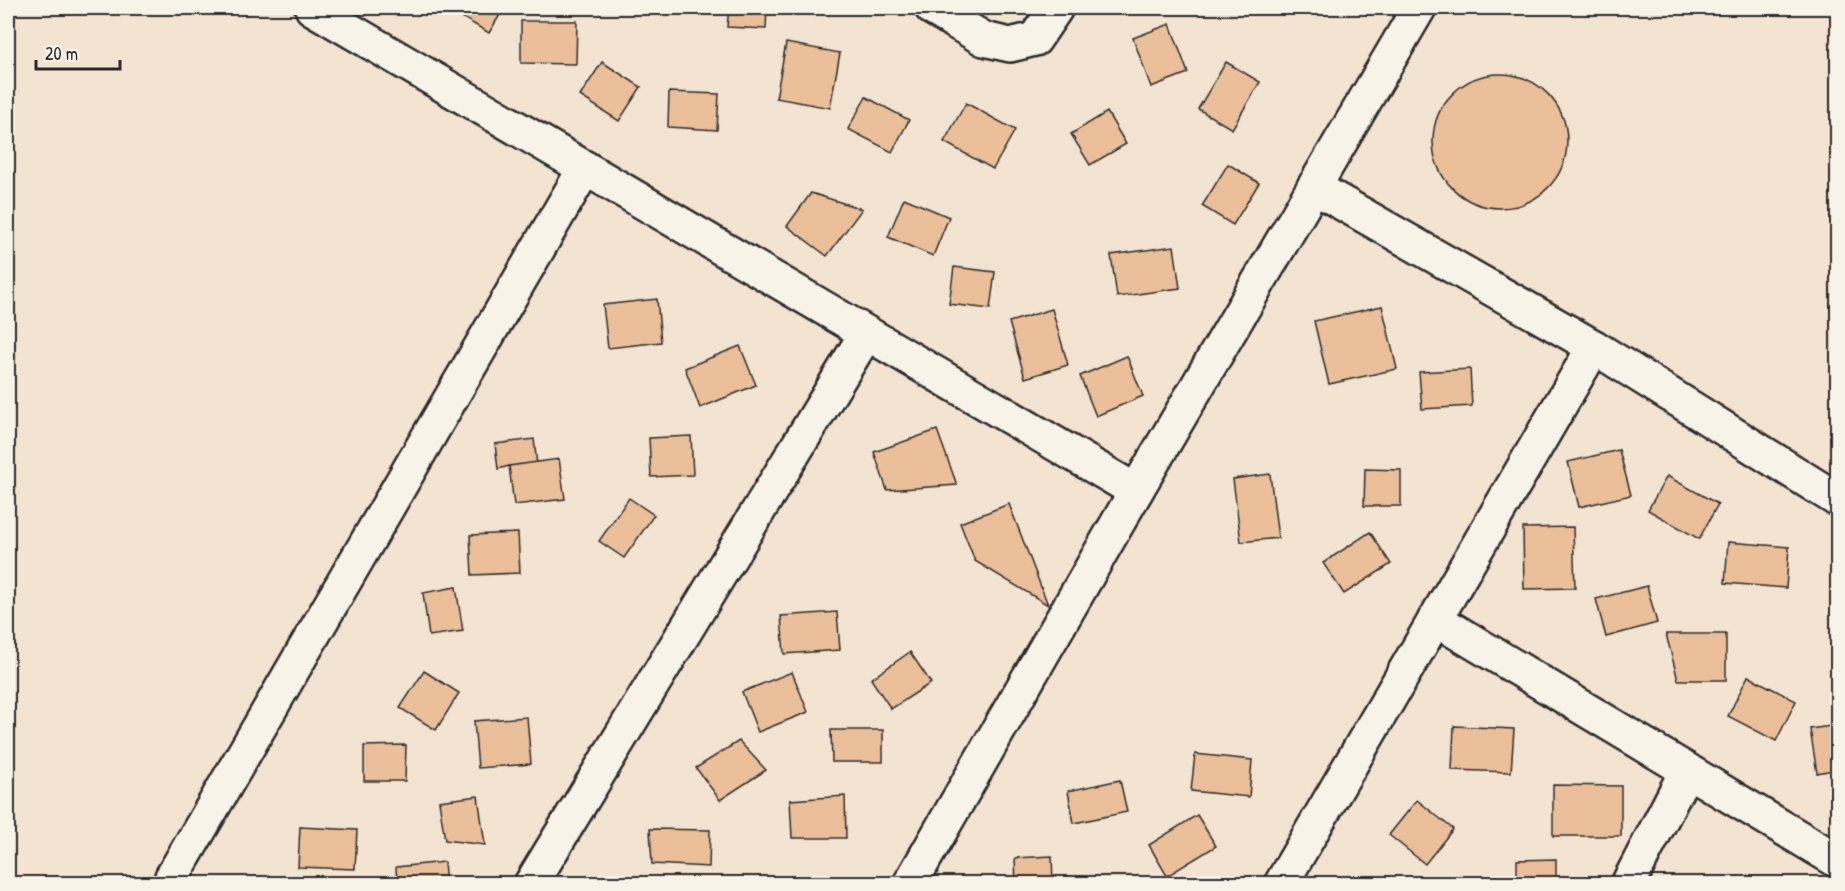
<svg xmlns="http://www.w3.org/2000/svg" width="1845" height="891" font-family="'Patrick Hand',sans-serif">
  <rect width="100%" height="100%" fill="#f3e3d1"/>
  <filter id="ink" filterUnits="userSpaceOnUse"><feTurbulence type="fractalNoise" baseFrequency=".0167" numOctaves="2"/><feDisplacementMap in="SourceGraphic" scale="12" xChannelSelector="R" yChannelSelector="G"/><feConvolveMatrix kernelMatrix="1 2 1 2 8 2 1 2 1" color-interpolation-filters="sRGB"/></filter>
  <g filter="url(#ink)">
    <g fill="#eabf9a" stroke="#2b2b2b" stroke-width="1.5">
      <polygon points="455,8 504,8 489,33 453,12"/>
      <polygon points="729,8 767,8 766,29 727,27"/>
      <polygon points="521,21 577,21 576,64 521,63"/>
      <polygon points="1170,24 1188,73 1151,87 1133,38"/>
      <polygon points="786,43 840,53 830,108 776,98"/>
      <polygon points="602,62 641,87 619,121 580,96"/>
      <polygon points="1226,62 1260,82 1232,129 1198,109"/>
      <circle cx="1500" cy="141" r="67"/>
      <polygon points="669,92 719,94 717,130 668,127"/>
      <polygon points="866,97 909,120 892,152 848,129"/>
      <polygon points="966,103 1015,130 993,169 944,142"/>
      <polygon points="1107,112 1126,144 1090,165 1071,134"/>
      <polygon points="1228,164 1259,183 1233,225 1202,206"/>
      <polygon points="811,193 862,209 827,256 787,226"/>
      <polygon points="904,198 949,217 933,256 888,237"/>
      <polygon points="1174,246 1180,288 1117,297 1111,255"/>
      <polygon points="954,267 995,272 990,309 949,304"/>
      <polygon points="657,299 661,342 608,348 603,305"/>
      <polygon points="1382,306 1397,369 1329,384 1314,321"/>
      <polygon points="1052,309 1068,365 1025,378 1009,322"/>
      <polygon points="740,346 756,385 700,408 685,368"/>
      <polygon points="1127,356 1143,396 1096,416 1080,376"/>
      <polygon points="1470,369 1472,406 1422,409 1419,372"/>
      <polygon points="937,430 957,485 887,490 874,452"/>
      <polygon points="691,436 693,475 651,477 649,438"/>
      <polygon points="534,439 537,465 509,466 498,469 495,444"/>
      <polygon points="1619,450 1631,495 1579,507 1568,462"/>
      <polygon points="559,459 565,499 514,505 509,466"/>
      <polygon points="1365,469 1401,470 1401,506 1364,506"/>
      <polygon points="1270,474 1278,538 1241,542 1233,479"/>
      <polygon points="1667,476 1718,504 1699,539 1648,510"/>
      <polygon points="629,498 654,515 624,558 599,541"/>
      <polygon points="1009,504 1048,605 975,561 960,523"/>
      <polygon points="1573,527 1575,588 1524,589 1523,528"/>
      <polygon points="1370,532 1391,564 1344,594 1323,563"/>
      <polygon points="518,533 520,573 472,575 470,535"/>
      <polygon points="1728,542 1789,547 1786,588 1725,583"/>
      <polygon points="1647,586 1657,623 1606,637 1596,599"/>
      <polygon points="456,587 463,631 429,636 423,593"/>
      <polygon points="837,612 840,650 784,654 781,616"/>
      <polygon points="1666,634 1726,634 1726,680 1678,680"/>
      <polygon points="910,652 931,683 891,709 871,679"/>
      <polygon points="424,671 459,693 436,730 400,708"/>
      <polygon points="792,672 808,712 758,732 742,692"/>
      <polygon points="1748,676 1796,701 1776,741 1728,716"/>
      <polygon points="527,717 531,764 478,768 474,721"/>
      <polygon points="1838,725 1838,769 1817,773 1810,729"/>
      <polygon points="1454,726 1514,729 1511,772 1452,770"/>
      <polygon points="831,730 883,730 883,762 832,762"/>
      <polygon points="739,741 766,770 720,800 696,768"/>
      <polygon points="406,745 405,781 364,781 364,746"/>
      <polygon points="1195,754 1252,760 1249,797 1191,791"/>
      <polygon points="1120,780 1127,812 1074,823 1068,791"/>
      <polygon points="1553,785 1621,786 1621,836 1553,836"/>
      <polygon points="478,796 485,845 445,840 439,801"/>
      <polygon points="845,796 846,838 792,838 790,800"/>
      <polygon points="1417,800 1453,829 1425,864 1389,835"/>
      <polygon points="1197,815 1216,846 1167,876 1149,845"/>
      <polygon points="300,827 357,830 355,869 298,867"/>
      <polygon points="650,829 710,830 709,867 652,864"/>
      <polygon points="1052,856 1053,884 1016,884 1015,858"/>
      <polygon points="1556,859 1556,884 1517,884 1517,860"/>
      <polygon points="444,862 446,884 397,884 396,867"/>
    </g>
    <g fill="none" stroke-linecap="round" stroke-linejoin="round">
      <defs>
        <g id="minor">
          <polyline points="312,8 1136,491"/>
          <polyline points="932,8 984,39 1010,45 1035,39 1056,8"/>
          <polyline points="1314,187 1594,347 1838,500"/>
          <polyline points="1435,619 1838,861"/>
          <polyline points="170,884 172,877 585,168"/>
          <polyline points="531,884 866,334"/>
          <polyline points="910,884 1136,491 1419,8"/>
          <polyline points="1281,884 1594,347"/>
          <polyline points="1628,884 1687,770"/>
        </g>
      </defs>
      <use href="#minor" stroke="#2b2b2b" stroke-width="38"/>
      <use href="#minor" stroke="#f7f3e8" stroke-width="33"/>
    </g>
  </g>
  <rect width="1845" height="891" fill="none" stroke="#f7f3e8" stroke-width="30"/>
  <rect x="15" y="15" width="1815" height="861" fill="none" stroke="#2b2b2b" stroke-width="2" filter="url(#ink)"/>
  <path d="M36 60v9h84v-9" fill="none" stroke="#2b2b2b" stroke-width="3"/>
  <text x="45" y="60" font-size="18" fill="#2b2b2b" stroke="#f7f3e8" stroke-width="4.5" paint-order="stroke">20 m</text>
</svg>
